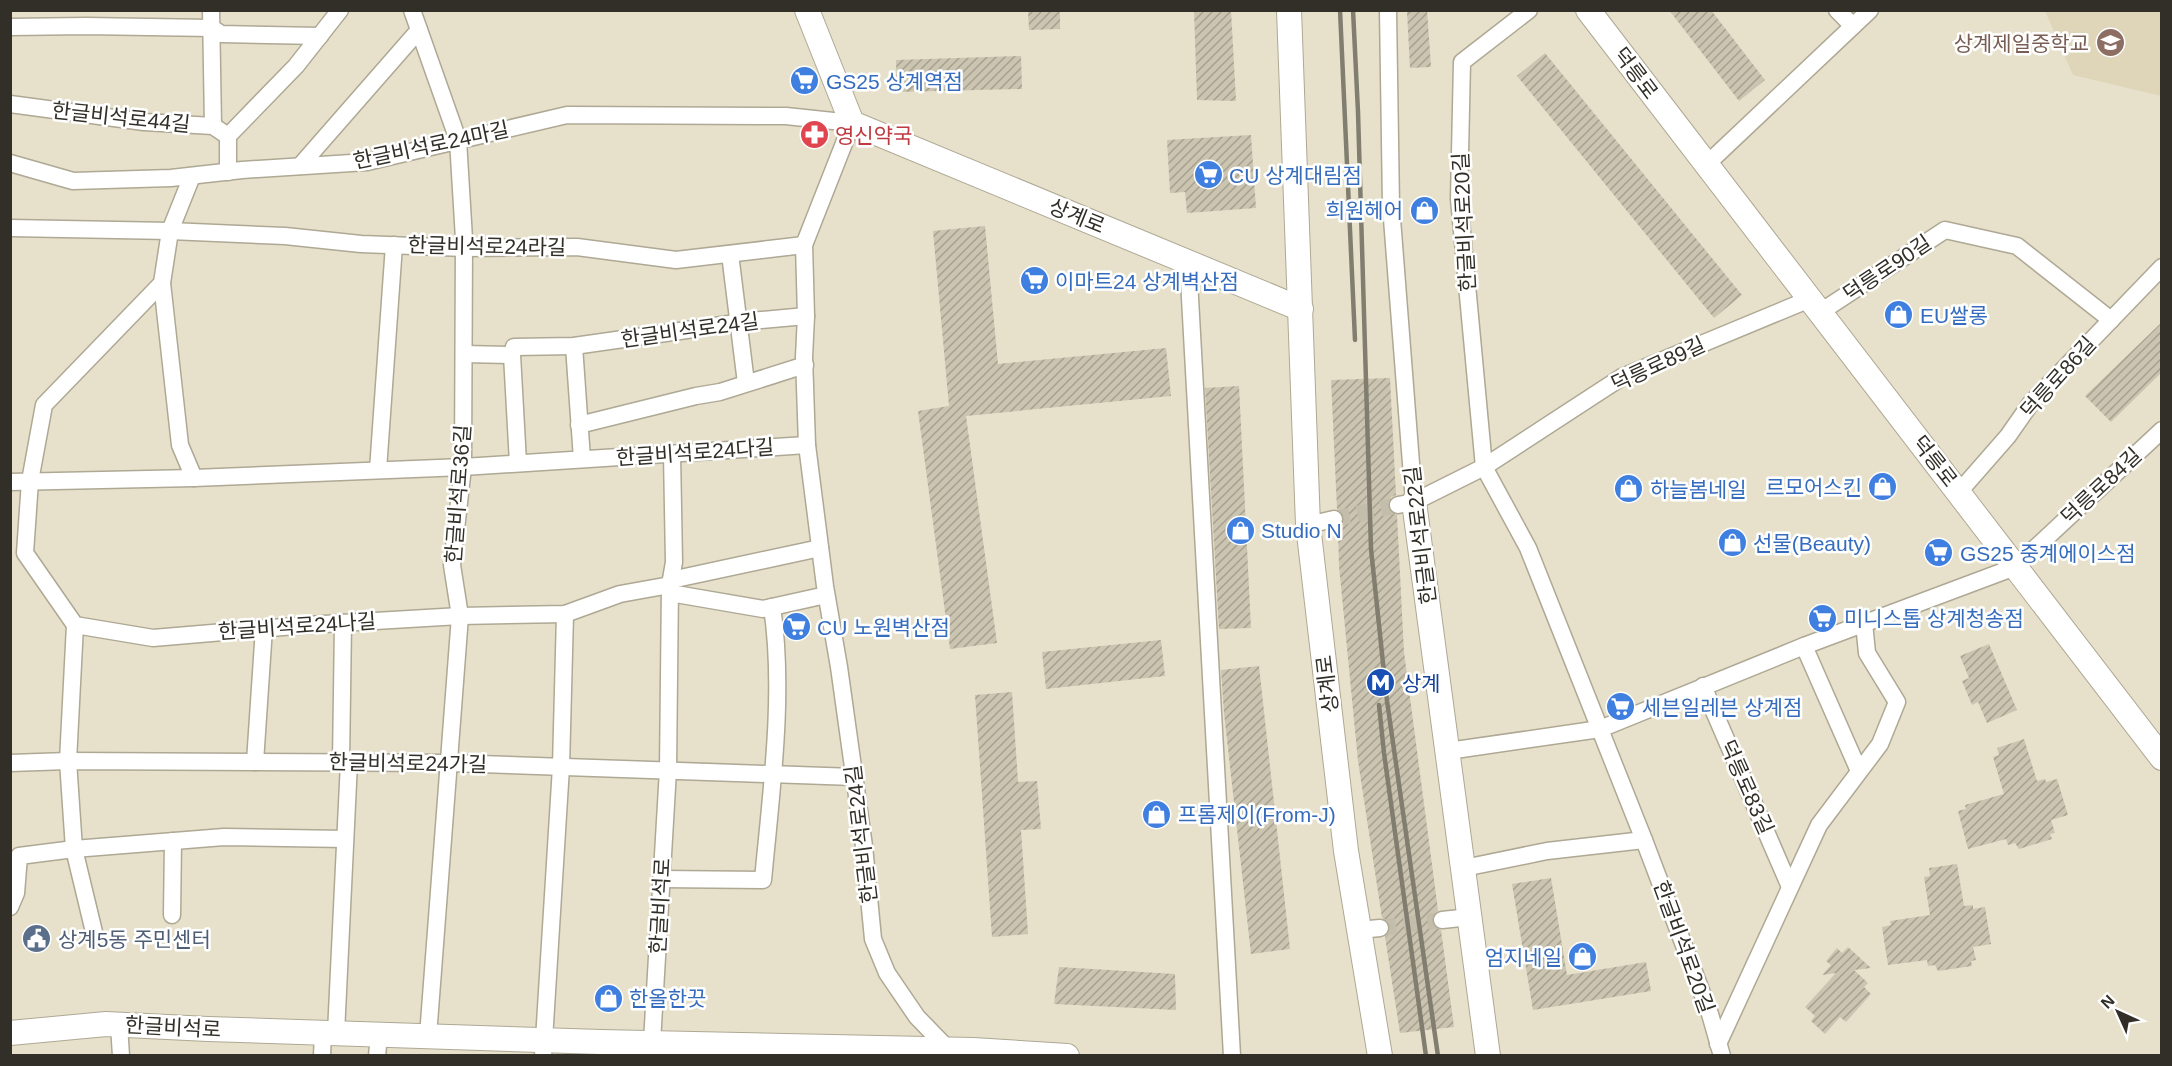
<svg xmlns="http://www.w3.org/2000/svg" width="2172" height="1066" font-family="Helvetica,'Noto Sans KR',sans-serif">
  <defs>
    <pattern id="building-hatch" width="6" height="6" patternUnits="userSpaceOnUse" patternTransform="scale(1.5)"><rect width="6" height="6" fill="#cbc4b0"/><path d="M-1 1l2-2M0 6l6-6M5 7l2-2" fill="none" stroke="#a5a08f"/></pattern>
  </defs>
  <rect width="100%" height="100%" fill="#e7e1cc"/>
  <polygon fill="#dfd6ba" points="2045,11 2161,11 2161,96 2073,75"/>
  <g fill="url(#building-hatch)">
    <polygon points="1028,10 1060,10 1060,29 1029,30"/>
    <polygon points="1194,10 1231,10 1236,101 1197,100"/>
    <polygon points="1427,10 1431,67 1410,68 1407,12"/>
    <polygon points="1669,10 1711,10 1765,80 1739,101"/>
    <polygon points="1545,53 1742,295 1714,318 1517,76"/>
    <polygon points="1021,56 1022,89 897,92 896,60"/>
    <polygon points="1251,135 1256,208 1187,213 1185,192 1170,193 1167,140"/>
    <polygon points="985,226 998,364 1166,348 1171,396 966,416 997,643 950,649 918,411 949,406 933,231"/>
    <polygon points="2162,322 2162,372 2111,422 2085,396"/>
    <polygon points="1390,378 1396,495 1391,497 1388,506 1390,512 1397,515 1404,652 1438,910 1433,915 1432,922 1434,927 1441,930 1454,1027 1400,1033 1385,937 1389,933 1390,926 1388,921 1382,918 1358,761 1339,566 1338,529 1344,523 1344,517 1342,512 1337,509 1331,380"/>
    <polygon points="1239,386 1251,628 1219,629 1205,388"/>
    <polygon points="1161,640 1165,676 1046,689 1042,652"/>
    <polygon points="1989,644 2017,710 1987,723 1978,702 1972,705 1962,681 1969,678 1960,656"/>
    <polygon points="1259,666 1290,949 1251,954 1224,713 1221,670"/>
    <polygon points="1012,692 1018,782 1037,781 1041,829 1021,830 1028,934 992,937 975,695"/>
    <polygon points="2024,739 2037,781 2045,779 2046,782 2057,779 2068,815 2051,820 2055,833 2050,834 2052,839 2019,849 2015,843 2008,845 2006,839 1968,849 1958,811 1966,809 1965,805 2004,794 1993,757 1999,755 1997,748"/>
    <polygon points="1957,864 1964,906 1973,905 1973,909 1985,907 1991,944 1973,947 1976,960 1971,961 1972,966 1938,971 1935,965 1928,966 1927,960 1888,965 1882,927 1891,925 1890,921 1930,915 1924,877 1930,876 1929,868"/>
    <polygon points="1551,878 1567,975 1646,962 1651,991 1533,1010 1512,884"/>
    <polygon points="1848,947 1871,968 1854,970 1868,983 1864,987 1871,994 1846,1022 1840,1017 1825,1034 1811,1021 1815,1016 1805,1007 1836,973 1822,975 1831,965 1826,961 1837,948 1842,953"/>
    <polygon points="1059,967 1175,974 1176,1010 1054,1004"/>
  </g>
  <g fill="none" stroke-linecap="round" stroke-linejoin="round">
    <g stroke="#c3bdab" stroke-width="16" stroke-dasharray="16 8" stroke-linecap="butt">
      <polyline points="1334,519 1398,505"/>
      <polyline points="1380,928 1442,920"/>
    </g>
    <defs>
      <g id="street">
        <polyline points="211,10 213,126"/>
        <polyline points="412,10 458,140 464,239 463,467 452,565 460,616 428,1036"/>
        <polyline points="1388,10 1391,206 1414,502"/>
        <polyline points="1529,10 1462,62 1459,199 1484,467 1528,548 1644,840 1710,1014 1722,1056"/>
        <polyline points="1837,10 1853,26"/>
        <polyline points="10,27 86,26 212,28 221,34 320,36"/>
        <polyline points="10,104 144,122 213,126 228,136"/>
        <polyline points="10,163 73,181 171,178 242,170 367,162 567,115 786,116 852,123 804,245 806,316 804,357 807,445 825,586 839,667 864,846 873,939 887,973 917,1017 951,1052"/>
        <polyline points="1706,165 1870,10"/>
        <polyline points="300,166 419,30"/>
        <polyline points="228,172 228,136 296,66 340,10"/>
        <polyline points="192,176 170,231 162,283 44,405 30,481 25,553 75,625 153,638 307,625 460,616 565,614 620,594 670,585"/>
        <polyline points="10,228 170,231 285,236 361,244 465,248 577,247 676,260 804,245"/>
        <polyline points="730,254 746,383"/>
        <polyline points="1188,262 1232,1056"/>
        <polyline points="162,283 180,445 194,478"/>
        <polyline points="1819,313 1945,230 2017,246 2111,320"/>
        <polyline points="574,346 582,459"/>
        <polyline points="464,354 512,355"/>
        <polyline points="579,425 696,396 720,392 805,365"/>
        <polyline points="518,463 512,355 514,347 574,346 750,321 806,316"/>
        <polyline points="378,470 394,245"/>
        <polyline points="10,482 194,478 463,467 807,445"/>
        <polyline points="1959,492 2008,436 2031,403 2162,267"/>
        <polyline points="1398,505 1414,502 1484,467 1622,377 1810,299"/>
        <polyline points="1308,525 1334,519"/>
        <polyline points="671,580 820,548"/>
        <polyline points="670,593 763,609 826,595"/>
        <polyline points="75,625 68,761 74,849 94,932"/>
        <polyline points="1804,646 1859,771"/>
        <polyline points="1703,686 1790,887"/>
        <polyline points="1448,751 1600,729 1804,646 2015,567 2162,430"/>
        <polyline points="255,762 264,628"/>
        <polyline points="341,762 343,623"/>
        <polyline points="10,763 68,761 449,763 854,777"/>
        <polyline points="1464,868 1547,851 1644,840"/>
        <path d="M661,879L763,880C771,793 785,693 772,607"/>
        <polyline points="10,907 16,893 19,856 74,849 224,837 345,839"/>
        <polyline points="172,915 173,841"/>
        <polyline points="1442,920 1470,917"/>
        <polyline points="1359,930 1380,928"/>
        <polyline points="119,1025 121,1056"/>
        <polyline points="336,1033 349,762"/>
        <polyline points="652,1042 668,770 670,585 674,562 672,454"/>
        <polyline points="1718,1044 1819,825 1880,744 1897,702 1867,653 1864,623"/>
        <polyline points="322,1056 323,1033"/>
        <polyline points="377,1056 379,1035"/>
        <polyline points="543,1056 561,767 565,614"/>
      </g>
      <g id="secondary">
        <polyline points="807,10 852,123 1301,309"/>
        <polyline points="1289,10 1308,525 1346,851 1380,1056"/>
        <polyline points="1588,10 2162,758"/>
        <polyline points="1414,502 1488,1056"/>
        <polyline points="10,1033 106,1024 208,1029 601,1042 973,1050 1067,1056"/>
      </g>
    </defs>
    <use href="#street" stroke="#aea894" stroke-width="19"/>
    <use href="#secondary" stroke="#aea894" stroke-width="26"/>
    <use href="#street" stroke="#fff" stroke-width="16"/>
    <use href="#secondary" stroke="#fff" stroke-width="24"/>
    <g stroke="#817e70" stroke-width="4.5">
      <polyline points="1340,10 1355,340"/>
      <polyline points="1353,10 1358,112 1371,549 1387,701 1438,1056"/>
      <polyline points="1379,705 1384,753 1426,1056"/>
    </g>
  </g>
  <defs>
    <symbol id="school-disc" viewBox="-11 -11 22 22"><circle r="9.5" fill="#8d6e63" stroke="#fff"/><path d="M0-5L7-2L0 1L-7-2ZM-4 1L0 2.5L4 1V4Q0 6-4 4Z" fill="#fff"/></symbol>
    <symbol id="supermarket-disc" viewBox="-11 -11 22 22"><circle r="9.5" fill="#3f7fe0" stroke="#fff"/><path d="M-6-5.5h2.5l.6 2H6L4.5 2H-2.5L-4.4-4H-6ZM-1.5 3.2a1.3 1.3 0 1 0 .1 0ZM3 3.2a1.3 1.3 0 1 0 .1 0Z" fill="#fff"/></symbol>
    <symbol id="pharmacy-disc" viewBox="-11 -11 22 22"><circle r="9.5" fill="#e0444e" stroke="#fff"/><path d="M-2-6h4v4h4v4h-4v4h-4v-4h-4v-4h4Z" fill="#fff"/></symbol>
    <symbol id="shop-disc" viewBox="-11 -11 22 22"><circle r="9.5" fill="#3f7fe0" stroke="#fff"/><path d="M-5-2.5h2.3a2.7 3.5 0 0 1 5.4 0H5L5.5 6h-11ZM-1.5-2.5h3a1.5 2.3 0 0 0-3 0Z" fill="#fff"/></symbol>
    <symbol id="metro-disc" viewBox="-11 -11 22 22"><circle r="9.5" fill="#1a4fb4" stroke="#fff"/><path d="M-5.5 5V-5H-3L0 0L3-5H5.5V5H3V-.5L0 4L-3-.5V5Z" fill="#fff"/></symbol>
    <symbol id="civic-disc" viewBox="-11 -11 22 22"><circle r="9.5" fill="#5c6f8a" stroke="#fff"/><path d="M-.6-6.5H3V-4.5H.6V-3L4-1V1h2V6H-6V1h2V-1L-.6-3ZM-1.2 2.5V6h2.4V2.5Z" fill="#fff"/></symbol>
  </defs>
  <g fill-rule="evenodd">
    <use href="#school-disc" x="2094" y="26" width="33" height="33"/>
    <use href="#supermarket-disc" x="788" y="64" width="33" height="33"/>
    <use href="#pharmacy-disc" x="798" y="118" width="33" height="33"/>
    <use href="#supermarket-disc" x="1192" y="158" width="33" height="33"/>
    <use href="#shop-disc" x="1408" y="194" width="33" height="33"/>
    <use href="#supermarket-disc" x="1018" y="264" width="33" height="33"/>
    <use href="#shop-disc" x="1882" y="298" width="33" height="33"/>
    <use href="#shop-disc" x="1866" y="470" width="33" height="33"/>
    <use href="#shop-disc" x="1612" y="472" width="33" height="33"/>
    <use href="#shop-disc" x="1224" y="514" width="33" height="33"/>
    <use href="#shop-disc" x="1716" y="526" width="33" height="33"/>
    <use href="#supermarket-disc" x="1922" y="536" width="33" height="33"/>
    <use href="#supermarket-disc" x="1806" y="602" width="33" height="33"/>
    <use href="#supermarket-disc" x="780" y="610" width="33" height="33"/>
    <use href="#metro-disc" x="1364" y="666" width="33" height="33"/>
    <use href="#supermarket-disc" x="1604" y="690" width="33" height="33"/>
    <use href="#shop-disc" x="1140" y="798" width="33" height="33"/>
    <use href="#civic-disc" x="20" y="922" width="33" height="33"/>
    <use href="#shop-disc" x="1566" y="940" width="33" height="33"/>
    <use href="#shop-disc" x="592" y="982" width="33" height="33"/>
  </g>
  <g text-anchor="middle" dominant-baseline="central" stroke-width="5" stroke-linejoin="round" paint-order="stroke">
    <g font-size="21" fill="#785e54" stroke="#fff" text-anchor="end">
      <text x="2089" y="43">상계제일중학교</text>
    </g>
    <g font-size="21" fill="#312f27" stroke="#fff">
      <text transform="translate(1636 73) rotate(53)">덕릉로</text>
      <text transform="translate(121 117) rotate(6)">한글비석로44길</text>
      <text transform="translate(431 145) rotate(-12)">한글비석로24마길</text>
      <text transform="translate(1077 216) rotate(22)">상계로</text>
      <text transform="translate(1464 222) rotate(-93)">한글비석로20길</text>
      <text transform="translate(487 246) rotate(1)">한글비석로24라길</text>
      <text transform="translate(1887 268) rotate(-34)">덕릉로90길</text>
      <text transform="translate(690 330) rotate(-8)">한글비석로24길</text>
      <text transform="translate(1658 364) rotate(-25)">덕릉로89길</text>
      <text transform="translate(2058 377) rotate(-48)">덕릉로86길</text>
      <text transform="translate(695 452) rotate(-4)">한글비석로24다길</text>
      <text transform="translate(1935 461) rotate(52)">덕릉로</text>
      <text transform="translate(2101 486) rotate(-43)">덕릉로84길</text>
      <text transform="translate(458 494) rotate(-86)">한글비석로36길</text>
      <text transform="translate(1420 535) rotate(-97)">한글비석로22길</text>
      <text transform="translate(297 626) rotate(-4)">한글비석로24나길</text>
      <text transform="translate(1327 684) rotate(-97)">상계로</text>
      <text transform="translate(408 763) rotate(1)">한글비석로24가길</text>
      <text transform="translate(1747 787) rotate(66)">덕릉로83길</text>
      <text transform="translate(861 834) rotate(-97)">한글비석로24길</text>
      <text transform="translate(660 906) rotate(-87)">한글비석로</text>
      <text transform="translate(1684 947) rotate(70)">한글비석로20길</text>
      <text transform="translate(173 1027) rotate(3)">한글비석로</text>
    </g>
    <g font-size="21" fill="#366cbe" stroke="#fff" text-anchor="start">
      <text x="826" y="81">GS25 상계역점</text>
      <text x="1229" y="175">CU 상계대림점</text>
      <text x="1403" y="210" text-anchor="end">희원헤어</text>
      <text x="1055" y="281">이마트24 상계벽산점</text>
      <text x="1920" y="315">EU쌀롱</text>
      <text x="1862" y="487" text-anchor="end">르모어스킨</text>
      <text x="1650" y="489">하늘봄네일</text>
      <text x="1261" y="530">Studio N</text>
      <text x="1753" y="543">선물(Beauty)</text>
      <text x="1960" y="553">GS25 중계에이스점</text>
      <text x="1844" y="618">미니스톱 상계청송점</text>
      <text x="817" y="627">CU 노원벽산점</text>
      <text x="1642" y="707">세븐일레븐 상계점</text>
      <text x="1178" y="814">프롬제이(From-J)</text>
      <text x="1562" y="957" text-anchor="end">엄지네일</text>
      <text x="629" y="998">한올한끗</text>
    </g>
    <g font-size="21" fill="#be3a42" stroke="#fff" text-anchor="start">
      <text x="835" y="135">영신약국</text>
    </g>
    <g font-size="21" fill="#164399" stroke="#fff" text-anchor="start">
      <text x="1402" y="683">상계</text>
    </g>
    <g font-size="21" fill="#4e5e75" stroke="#fff" text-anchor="start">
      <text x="58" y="939">상계5동 주민센터</text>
    </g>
  </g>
  <rect width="2172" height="1066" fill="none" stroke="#312f27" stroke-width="24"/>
  <g transform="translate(2118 1012) rotate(315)" stroke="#ffffff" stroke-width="4.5" paint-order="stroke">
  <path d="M0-4.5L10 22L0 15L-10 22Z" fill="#312f27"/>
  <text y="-9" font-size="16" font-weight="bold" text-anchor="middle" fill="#312f27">N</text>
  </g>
</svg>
